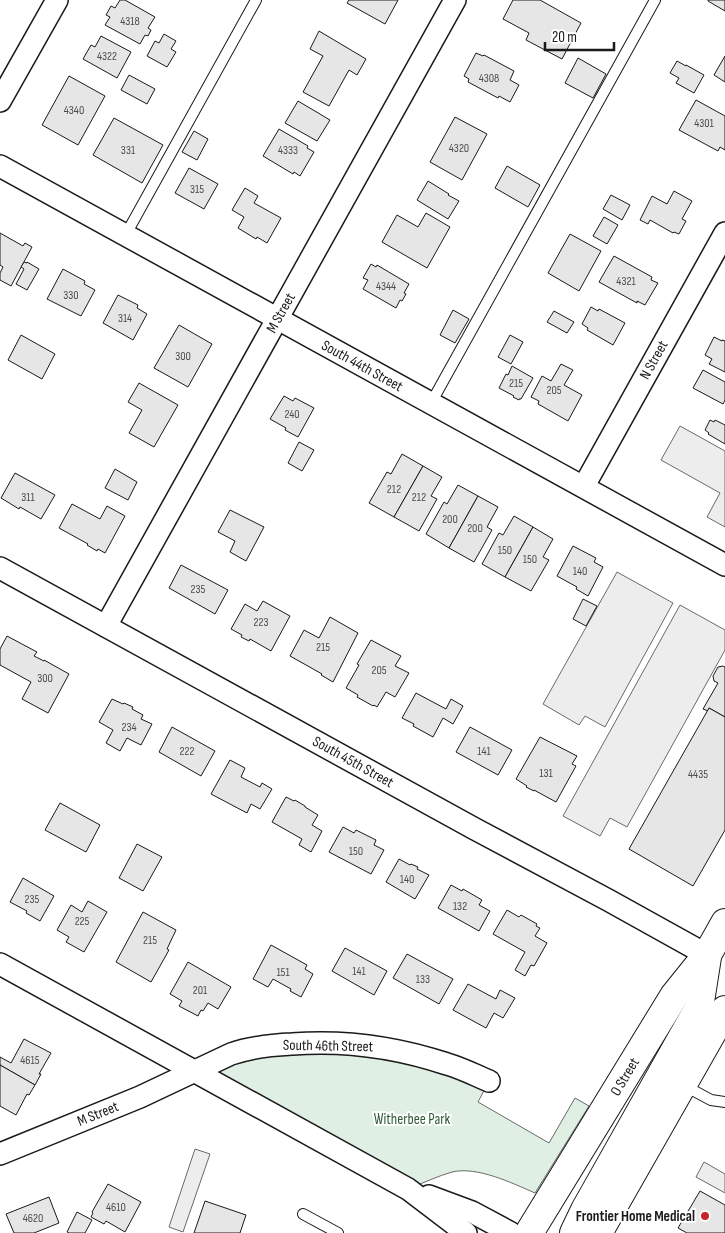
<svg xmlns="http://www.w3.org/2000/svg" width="725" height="1233" font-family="'Sofia Sans Condensed',sans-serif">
  <rect width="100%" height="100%" fill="#fff"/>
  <path fill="#e0efe3" stroke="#6a6a6a" d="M310,1042L489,1081L478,1102L549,1143L575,1098L589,1106L535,1193C512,1183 477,1166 452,1172C438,1176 423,1183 408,1189L196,1071Z"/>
  <g fill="#ededed" stroke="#6a6a6a">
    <polygon points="680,426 725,451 725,527 707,517 720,493 661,460"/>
    <polygon points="617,572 673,603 605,727 585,716 579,725 543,704"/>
    <polygon points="680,605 725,630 725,650 627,827 610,818 600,836 563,816"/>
    <polygon points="195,1149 210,1154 183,1232 169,1227"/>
    <polygon points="704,1162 725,1174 725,1193 696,1177"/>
  </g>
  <g fill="#e6e6e6" stroke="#1a1a1a">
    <polygon points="120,0 125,0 155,17 148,28 151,30 148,36 145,35 140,44 105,25 110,17 106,15 111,6 115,8"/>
    <polygon points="349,0 398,0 385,24 347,3"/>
    <polygon points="513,0 540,0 581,23 562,59 526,40 529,33 503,19"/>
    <polygon points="708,0 725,0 725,11 708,1"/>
    <polygon points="319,31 366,59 357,75 349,70 329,106 303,92 323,56 310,49"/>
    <polygon points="164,34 176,41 171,49 176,52 167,67 147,56 155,41 159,43"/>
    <polygon points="101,36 131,52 117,78 83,59 91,45 95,47"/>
    <polygon points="476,53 483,56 484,55 514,71 510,80 519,85 510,102 499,96 498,98 468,82 469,79 464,76"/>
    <polygon points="725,56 725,82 714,75"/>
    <polygon points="578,58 606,74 593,98 565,83"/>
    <polygon points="677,61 686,66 686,65 704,75 694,93 676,83 679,78 670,73"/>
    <polygon points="129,75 155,89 147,104 121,90"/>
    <polygon points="69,76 105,96 78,145 42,125"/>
    <polygon points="696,100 725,116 725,150 720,147 718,151 679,130"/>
    <polygon points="298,101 330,120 317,141 285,123"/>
    <polygon points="455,117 487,134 462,180 430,162"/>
    <polygon points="114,118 163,145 142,183 93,155"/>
    <polygon points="279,129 308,146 307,148 314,152 300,176 294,172 293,174 263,156"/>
    <polygon points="194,131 208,139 197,160 182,152"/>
    <polygon points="507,166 540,185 528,207 495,188"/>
    <polygon points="189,168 218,184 204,209 175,193"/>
    <polygon points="428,181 449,194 448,195 459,201 448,219 417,200"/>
    <polygon points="245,188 258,196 254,203 281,218 267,243 257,237 256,239 238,228 244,217 232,210"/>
    <polygon points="674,191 692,201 682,219 686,221 679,234 674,232 673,233 650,220 648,224 640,220 652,196 667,204"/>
    <polygon points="611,195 630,205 622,220 603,209"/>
    <polygon points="426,213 450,227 427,268 382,242 397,215 418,227"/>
    <polygon points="604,217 618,225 607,244 593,236"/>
    <polygon points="0,233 23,246 25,243 32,247 11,286 0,280 0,273 3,267 0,265"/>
    <polygon points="570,234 601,251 579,291 548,273"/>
    <polygon points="614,256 652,277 651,280 658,283 645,305 637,301 637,303 599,282"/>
    <polygon points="24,262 27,263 27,262 39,269 27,290 16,284 24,269 21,267"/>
    <polygon points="371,264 376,267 377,265 409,284 404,293 406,294 402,301 400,300 396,308 363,289 368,280 363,278"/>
    <polygon points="63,269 85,281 84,284 95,290 81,316 47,299"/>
    <polygon points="118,295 138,305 137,308 147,314 133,340 103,323"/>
    <polygon points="591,307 598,311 599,309 625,323 613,345 587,330 588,328 582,324"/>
    <polygon points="453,310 469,319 455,343 440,335"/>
    <polygon points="554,311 574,322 567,333 547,322"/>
    <polygon points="179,325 212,344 188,387 154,368"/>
    <polygon points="21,335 55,354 42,379 8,360"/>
    <polygon points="510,335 523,342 511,364 498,357"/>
    <polygon points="714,337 722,341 722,340 725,341 725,372 709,364 712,359 705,355"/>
    <polygon points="561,364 573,370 564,385 582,395 568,421 538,404 539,401 531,397 542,376 551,381"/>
    <polygon points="512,366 533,378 521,399 519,399 519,400 513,397 514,396 499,388 506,374 508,375"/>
    <polygon points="703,370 725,382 725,400 723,404 693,388"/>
    <polygon points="139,383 178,405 154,447 129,433 142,410 128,402"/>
    <polygon points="284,396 293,401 295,398 314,408 298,437 285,430 286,428 270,419"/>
    <polygon points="710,420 714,422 715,420 725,425 725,444 708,434 709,433 705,430"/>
    <polygon points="299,442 314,450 302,471 288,463"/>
    <polygon points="402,454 423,466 394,517 369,503 387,472 391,474"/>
    <polygon points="423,466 442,477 431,496 437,499 419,531 394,517"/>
    <polygon points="115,469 137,482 128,500 105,488"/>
    <polygon points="15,473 55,495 41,519 20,507 19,509 1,498"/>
    <polygon points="458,485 478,496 449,548 426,534 444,502 447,504"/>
    <polygon points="478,496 498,507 487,527 492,530 474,562 449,548"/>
    <polygon points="72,504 100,519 107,506 125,516 105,553 98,549 97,551 87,545 88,544 59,528"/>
    <polygon points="230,510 264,527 246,561 230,552 235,541 218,532"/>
    <polygon points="514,516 533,527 505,577 482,564 499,533 503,535"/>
    <polygon points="533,527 553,539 543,557 549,560 531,591 505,577"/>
    <polygon points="573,546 596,558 594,562 603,567 588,596 576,589 577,587 557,576"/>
    <polygon points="181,565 228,590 215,614 169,588"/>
    <polygon points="583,599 597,606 586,626 573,619"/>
    <polygon points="263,601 290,616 271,651 250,639 249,641 241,637 242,635 231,629 245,604 257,611"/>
    <polygon points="330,617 358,633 333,682 321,675 322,674 290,656 304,630 319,638"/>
    <polygon points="7,636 37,652 34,656 44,661 44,660 69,674 48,713 22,699 31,682 0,665 0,649"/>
    <polygon points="371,640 401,656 395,666 409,673 395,697 386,692 377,707 374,705 373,706 357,697 358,695 346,688 359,665 357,664"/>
    <polygon points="723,666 725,667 725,717 709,708 708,711 703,709 718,683 714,681 713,676 718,667"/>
    <polygon points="416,693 446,709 451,699 463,706 453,724 443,718 433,737 413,726 414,724 402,718"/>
    <polygon points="112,699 123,704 124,703 133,707 132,709 143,715 141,719 152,724 141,745 127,738 120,751 106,743 113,730 99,722"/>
    <polygon points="709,708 725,717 725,830 693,886 629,849"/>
    <polygon points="172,727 215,751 201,776 159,752"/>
    <polygon points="470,727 512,750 498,775 456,752"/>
    <polygon points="540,737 577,756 572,764 576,766 556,802 534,790 534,791 526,787 527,786 516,779"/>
    <polygon points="230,760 245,768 241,777 260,787 262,783 272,789 260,809 251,804 247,813 211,794"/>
    <polygon points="286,797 294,801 295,800 305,806 305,807 318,815 312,825 322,831 311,852 299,845 302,839 272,822"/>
    <polygon points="60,803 100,825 86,852 45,830"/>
    <polygon points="343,827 354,833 356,830 376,840 374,845 384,850 371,874 329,852"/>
    <polygon points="137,844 162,857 143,891 119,878"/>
    <polygon points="399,859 410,865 411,864 418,867 417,869 429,875 415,899 386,882"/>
    <polygon points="23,878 54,896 40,921 26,913 27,911 10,902"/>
    <polygon points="451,885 462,891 463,889 482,900 479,905 490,911 479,931 438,908"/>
    <polygon points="88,901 107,912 84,952 66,942 69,937 57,930 71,905 82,912"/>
    <polygon points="507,910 519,917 521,915 537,924 536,926 540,928 535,936 547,943 534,966 531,965 525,976 515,970 525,952 493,934"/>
    <polygon points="143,912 176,930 167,949 169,950 151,982 116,962"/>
    <polygon points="271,945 307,965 305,969 313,974 301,997 290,991 291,989 273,979 268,987 253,979"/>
    <polygon points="345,948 387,971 374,995 332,971"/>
    <polygon points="407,954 453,979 439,1004 393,978"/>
    <polygon points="188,962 231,987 218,1009 208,1003 203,1011 201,1010 198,1016 179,1006 182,1001 170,994"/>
    <polygon points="468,984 496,999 500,990 515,998 503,1018 494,1013 486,1028 453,1010"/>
    <polygon points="24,1039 51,1053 39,1074 41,1074 35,1085 0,1065 0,1057 11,1063"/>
    <polygon points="0,1065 35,1085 29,1095 27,1094 16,1115 0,1106"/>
    <polygon points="108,1184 141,1202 125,1232 106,1221 104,1224 91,1217 93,1213 92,1212"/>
    <polygon points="700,1191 725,1205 725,1233 687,1233 678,1228"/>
    <polygon points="49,1197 59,1223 34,1233 14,1233 6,1214"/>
    <polygon points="205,1201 246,1215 240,1233 194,1233"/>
    <polygon points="77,1212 92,1220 85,1233 69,1233 67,1232"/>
  </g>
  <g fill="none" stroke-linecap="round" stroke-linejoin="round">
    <defs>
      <g id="lane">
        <polyline points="125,236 256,0"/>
        <polyline points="431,403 655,0"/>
        <polyline points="683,1085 711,1100 725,1102"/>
        <polyline points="303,1214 338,1233"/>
      </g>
      <g id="street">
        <polyline points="0,101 57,0"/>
        <polyline points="0,166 725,565"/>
        <polyline points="584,486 725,233"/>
        <polyline points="0,568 475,829 608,900 707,955"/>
        <polyline points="106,626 455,0"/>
        <polyline points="0,964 408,1189 466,1233"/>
        <path d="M0,1154L140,1097L231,1054C251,1047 271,1045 292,1044C344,1040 396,1047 447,1064C461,1068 475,1075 489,1081"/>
        <polyline points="429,1196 472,1212 511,1233"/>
      </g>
      <g id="primary">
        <polyline points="529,1233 674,996 707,955 725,923"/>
        <polyline points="574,1233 585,1210 699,1008 707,957"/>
        <polyline points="598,1233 725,1010"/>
      </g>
    </defs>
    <use href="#lane" stroke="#1a1a1a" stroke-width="12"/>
    <use href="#street" stroke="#1a1a1a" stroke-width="24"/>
    <use href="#primary" stroke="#1a1a1a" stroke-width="30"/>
    <use href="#lane" stroke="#fff" stroke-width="10"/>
    <use href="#street" stroke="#fff" stroke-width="21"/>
    <use href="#primary" stroke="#fff" stroke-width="28"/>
  </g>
  <circle fill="#c62828" stroke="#fff" stroke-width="2" cx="705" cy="1216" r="5"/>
  <g text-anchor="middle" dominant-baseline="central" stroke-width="4" stroke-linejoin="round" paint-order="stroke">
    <g font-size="12" fill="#4d4d4d">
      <text x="130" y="21">4318</text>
      <text x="107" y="56">4322</text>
      <text x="489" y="78">4308</text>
      <text x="74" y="110">4340</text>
      <text x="704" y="123">4301</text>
      <text x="459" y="148">4320</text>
      <text x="128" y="150">331</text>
      <text x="288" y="150">4333</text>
      <text x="197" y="189">315</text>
      <text x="626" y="281">4321</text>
      <text x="386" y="286">4344</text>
      <text x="71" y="295">330</text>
      <text x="125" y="318">314</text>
      <text x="183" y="356">300</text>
      <text x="516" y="383">215</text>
      <text x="554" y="390">205</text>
      <text x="292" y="414">240</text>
      <text x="394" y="489">212</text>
      <text x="28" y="497">311</text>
      <text x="419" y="497">212</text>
      <text x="450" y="519">200</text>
      <text x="475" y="528">200</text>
      <text x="505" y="550">150</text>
      <text x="530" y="559">150</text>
      <text x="580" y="571">140</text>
      <text x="198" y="589">235</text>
      <text x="261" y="622">223</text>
      <text x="323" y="647">215</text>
      <text x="379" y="670">205</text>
      <text x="45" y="678">300</text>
      <text x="129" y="727">234</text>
      <text x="187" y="751">222</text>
      <text x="484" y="751">141</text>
      <text x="546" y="773">131</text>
      <text x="698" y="774">4435</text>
      <text x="356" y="851">150</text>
      <text x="407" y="879">140</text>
      <text x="32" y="899">235</text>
      <text x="460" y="906">132</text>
      <text x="82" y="921">225</text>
      <text x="150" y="940">215</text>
      <text x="359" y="971">141</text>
      <text x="283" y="972">151</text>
      <text x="423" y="979">133</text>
      <text x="200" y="990">201</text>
      <text x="30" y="1060">4615</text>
      <text x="116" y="1207">4610</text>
      <text x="33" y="1218">4620</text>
    </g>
    <g font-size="15" fill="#1a1a1a" stroke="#fff">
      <text transform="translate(281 313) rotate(-61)">M Street</text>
      <text transform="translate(654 360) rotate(-61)">N Street</text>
      <text transform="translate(362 366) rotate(29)">South 44th Street</text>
      <text transform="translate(353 762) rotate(29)">South 45th Street</text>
      <text transform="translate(328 1046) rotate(1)">South 46th Street</text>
      <text transform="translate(625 1077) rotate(-59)">O Street</text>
      <text transform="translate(98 1114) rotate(-22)">M Street</text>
    </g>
    <g font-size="15" fill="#2b5a34" stroke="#fff">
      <text x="412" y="1119">Witherbee Park</text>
    </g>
    <g font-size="15" font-weight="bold" fill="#1a1a1a" stroke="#fff" text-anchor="end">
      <text x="695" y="1216">Frontier Home Medical</text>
    </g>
  </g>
  <path d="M545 42v8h69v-8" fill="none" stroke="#1a1a1a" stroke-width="2.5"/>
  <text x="552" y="42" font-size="15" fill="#1a1a1a" stroke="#ffffff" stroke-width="4" paint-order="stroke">20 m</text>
</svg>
